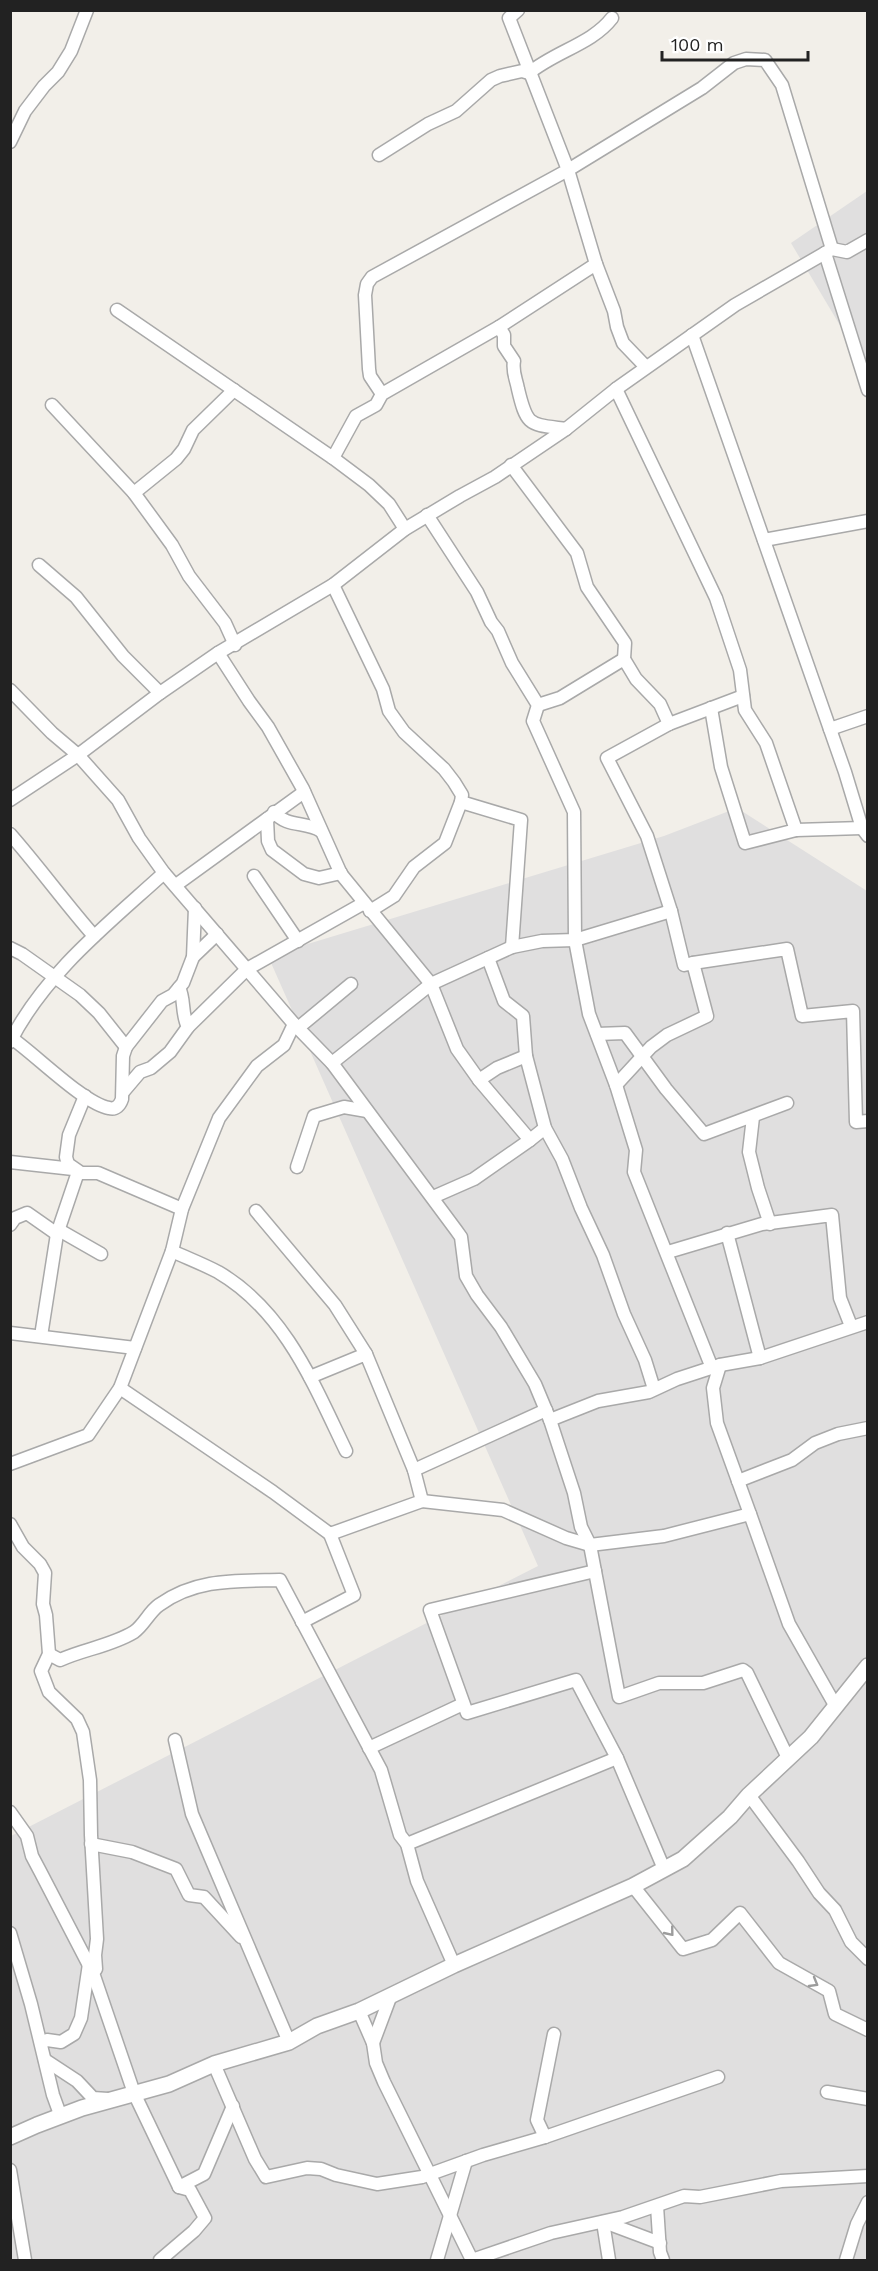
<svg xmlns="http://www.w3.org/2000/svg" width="878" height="2271" font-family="'Work Sans',sans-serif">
  <rect width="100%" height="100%" fill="#f2efe9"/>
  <g fill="#e0dfdf">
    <polygon points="867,191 867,371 791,243"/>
    <polygon points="737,808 867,891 867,2260 11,2260 11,1836 538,1566 268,956 664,836"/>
  </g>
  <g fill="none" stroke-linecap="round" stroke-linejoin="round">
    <defs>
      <g id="minor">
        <polyline points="10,142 25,111 44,86 58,72 71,51 87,10"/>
        <path d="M379,155L428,124L456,111L491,80L500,76L522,71L529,73C556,51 592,44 612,18"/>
        <polyline points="825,253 868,390"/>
        <polyline points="596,264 568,170 702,88 734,63 746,59 765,60 782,85 832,249"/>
        <polyline points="117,310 333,458 369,485 389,504 405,529"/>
        <polyline points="499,327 596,264 614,311 617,327 623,343 646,367"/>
        <polyline points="692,335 845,772 862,828 868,836"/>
        <polyline points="616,389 716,598 740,670 745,710 766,743 796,830 745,843 721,767 711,708"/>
        <polyline points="382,394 370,376 369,369 365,295 367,284 372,277 568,170 509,18 518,10"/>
        <polyline points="52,405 134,493 172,545 189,576 225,623 235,645"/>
        <path d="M333,458L356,416L376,405L382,394L499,327L504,335V346L514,361C512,372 516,378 518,389C527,427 529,424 566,429"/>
        <polyline points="511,465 577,553 587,587 625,643 624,659 636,679 660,704 669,724"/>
        <polyline points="134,493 176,459 184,449 193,430 234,390"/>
        <polyline points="427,515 477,592 491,622 498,631 512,663 538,705 533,721 574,812 575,940 589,1014 616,1085 636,1150 634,1172 712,1368"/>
        <polyline points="764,540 868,521"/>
        <polyline points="39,565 76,597 123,656 160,693"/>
        <polyline points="333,585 383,689 389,711 404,732 444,769 454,782 462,795 461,802 445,843 414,867 394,896 370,911"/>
        <polyline points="218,653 249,701 268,727 303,789 341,874 431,984 457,1049 479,1080 530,1140 545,1128"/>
        <polyline points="10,690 52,733 78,755 118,800 139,838 164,873 294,1024 332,1063 456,1230 461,1237 466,1276 477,1295 501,1327 535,1384 550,1420 574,1493 581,1527 590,1545 619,1697 659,1683 703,1683 743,1670 747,1673 788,1758"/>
        <polyline points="538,705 560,698 624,659"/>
        <polyline points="830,729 868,716"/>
        <polyline points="10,800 78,755 160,693 218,653 333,585 405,529 460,496 495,477 566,429 616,389 735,305 832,249 847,252 868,240"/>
        <polyline points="461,802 521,820 512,947"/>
        <path d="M274,812C287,828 306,821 321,831"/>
        <polyline points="267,819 268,841 272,850 304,874 319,878 341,873"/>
        <polyline points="796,830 862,828"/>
        <path d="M10,834C39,867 65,903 94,936"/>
        <polyline points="254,876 298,941"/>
        <polyline points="176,885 304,792"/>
        <polyline points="10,948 22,954 80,995 99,1013 126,1047"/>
        <polyline points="193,957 217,934"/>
        <polyline points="488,958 504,1001 523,1016 526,1056"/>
        <polyline points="693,963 787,949 802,1016 853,1011 856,1122 868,1121"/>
        <path d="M179,988C185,998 181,1014 188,1027L247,969L364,903"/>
        <polyline points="298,1028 351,984"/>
        <polyline points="597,1034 625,1033 666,1089 704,1134 787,1103"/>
        <path d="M10,1037C34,1053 84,1104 109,1108C116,1110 120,1105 122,1099L123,1056L126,1047L162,1001L173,995L183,983L193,957L195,908"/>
        <path d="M10,1042C45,973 108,924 164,873"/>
        <polyline points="332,1063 431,984 512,947 542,941 575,940 671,911"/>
        <polyline points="479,1080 497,1068 526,1056 545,1128 562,1159 581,1208 603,1255 624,1314 645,1360 654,1389"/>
        <polyline points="616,1085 651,1047 667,1035 707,1016 693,963 684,965 671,911 647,836 607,758 669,724 743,696"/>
        <polyline points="123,1092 140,1072 151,1068 170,1052 188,1027"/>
        <polyline points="85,1096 69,1135 66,1157 68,1164 81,1173 98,1173 182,1209"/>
        <polyline points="753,1117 749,1152 758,1188 770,1224"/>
        <polyline points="10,1162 73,1169"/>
        <polyline points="297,1167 314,1116 344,1107 367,1111"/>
        <polyline points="433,1197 474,1179 530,1140"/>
        <polyline points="256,1211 335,1305 366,1354"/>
        <polyline points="10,1225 15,1218 27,1213 57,1234"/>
        <polyline points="59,1230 101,1254"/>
        <polyline points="727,1233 760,1358"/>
        <path d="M172,1251C187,1258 203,1264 218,1272C285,1311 314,1385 346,1451"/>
        <polyline points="668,1252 762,1224 832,1215 840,1298 851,1326"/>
        <polyline points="10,1333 135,1348"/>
        <polyline points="41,1336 57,1234 78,1172"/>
        <polyline points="720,1365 713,1388 717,1423 750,1514"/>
        <polyline points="120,1388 273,1492 330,1534 422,1501 414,1470 366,1354 310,1377"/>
        <polyline points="550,1420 598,1401 649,1392 677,1379 720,1365 760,1358 868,1322"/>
        <polyline points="10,1464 88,1435 120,1388 172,1251 182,1209 219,1118 257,1066 284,1045 294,1024"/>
        <polyline points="414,1470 546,1410"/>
        <polyline points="738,1481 792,1460 815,1443 838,1434 868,1428"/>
        <polyline points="422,1501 503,1510 566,1538 590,1545 664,1536 750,1514 789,1624 835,1705"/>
        <polyline points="10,1524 23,1547 40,1564 45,1573 43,1604 46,1615 49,1654 41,1671 49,1692 77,1719 83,1732 90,1780 91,1835 97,1939 95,1955 96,1969 93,1973 134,2093 179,2187 190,2190 205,2218 194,2231 160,2260"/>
        <polyline points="595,1571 430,1610 467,1713 576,1680 617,1758 664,1869"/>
        <polyline points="302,1622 354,1595 330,1534"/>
        <path d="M49,1654L60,1660C84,1649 111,1646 134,1632C144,1625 149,1612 159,1605C196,1578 237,1581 280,1580L381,1770L400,1835L407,1844L417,1881L454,1965"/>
        <polyline points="175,1740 192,1814 289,2042"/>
        <polyline points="369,1748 463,1704"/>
        <polyline points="749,1795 798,1861 819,1893 835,1910 851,1942 868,1959"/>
        <polyline points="10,1812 27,1836 32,1856 41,1873 93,1973"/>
        <polyline points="91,1844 132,1852 176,1869 189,1895 204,1897 241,1937"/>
        <polyline points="407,1844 617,1758"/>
        <polyline points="633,1886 683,1949 712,1940 740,1913 779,1963 829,1991 835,2014 868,2030"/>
        <polyline points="10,1933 31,2004 53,2095 61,2117"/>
        <polyline points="359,2011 373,2043 376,2063 384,2082 472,2260"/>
        <polyline points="41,2043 47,2040 61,2042 74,2034 81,2018 89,1964"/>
        <polyline points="373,2043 391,1995"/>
        <polyline points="45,2060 77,2081 93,2098 108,2099"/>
        <polyline points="214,2064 255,2159 266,2177 307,2168 321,2169 336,2175 377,2184 422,2177 483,2155 545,2137 718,2077"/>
        <polyline points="827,2092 868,2099"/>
        <polyline points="545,2137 537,2120 554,2034"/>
        <polyline points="10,2170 25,2260"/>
        <polyline points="179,2187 204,2174 233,2106"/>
        <polyline points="657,2206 660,2252 663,2260"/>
        <polyline points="603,2222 609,2260"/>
        <polyline points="604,2222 660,2243"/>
        <polyline points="437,2260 466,2161"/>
        <polyline points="472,2260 551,2233 623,2217 684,2196 700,2197 781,2181 868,2176"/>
        <polyline points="846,2260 857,2224 868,2202"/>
      </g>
      <polyline id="tertiary" points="10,2137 37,2125 82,2108 169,2084 214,2064 289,2042 317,2026 359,2011 454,1965 633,1886 683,1859 730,1817 749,1795 811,1737 868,1666"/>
    </defs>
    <use href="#minor" stroke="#a9a9a9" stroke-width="15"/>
    <use href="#tertiary" stroke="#a9a9a9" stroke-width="18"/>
    <use href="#minor" stroke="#fff" stroke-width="12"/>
    <use href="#tertiary" stroke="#fff" stroke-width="15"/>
  </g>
  <defs><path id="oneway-chevron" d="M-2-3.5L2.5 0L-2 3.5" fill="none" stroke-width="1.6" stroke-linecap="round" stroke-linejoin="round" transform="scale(1.5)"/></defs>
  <g stroke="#9c9c9c">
    <use href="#oneway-chevron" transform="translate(670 1932) rotate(51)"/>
    <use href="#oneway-chevron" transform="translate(814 1983) rotate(30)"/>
  </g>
  <rect width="878" height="2271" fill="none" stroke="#222222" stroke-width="24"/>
  <path d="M662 51v9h146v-9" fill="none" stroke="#222222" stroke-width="3"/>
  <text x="671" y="51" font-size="18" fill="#222222" stroke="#ffffff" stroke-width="4.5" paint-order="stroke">100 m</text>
</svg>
